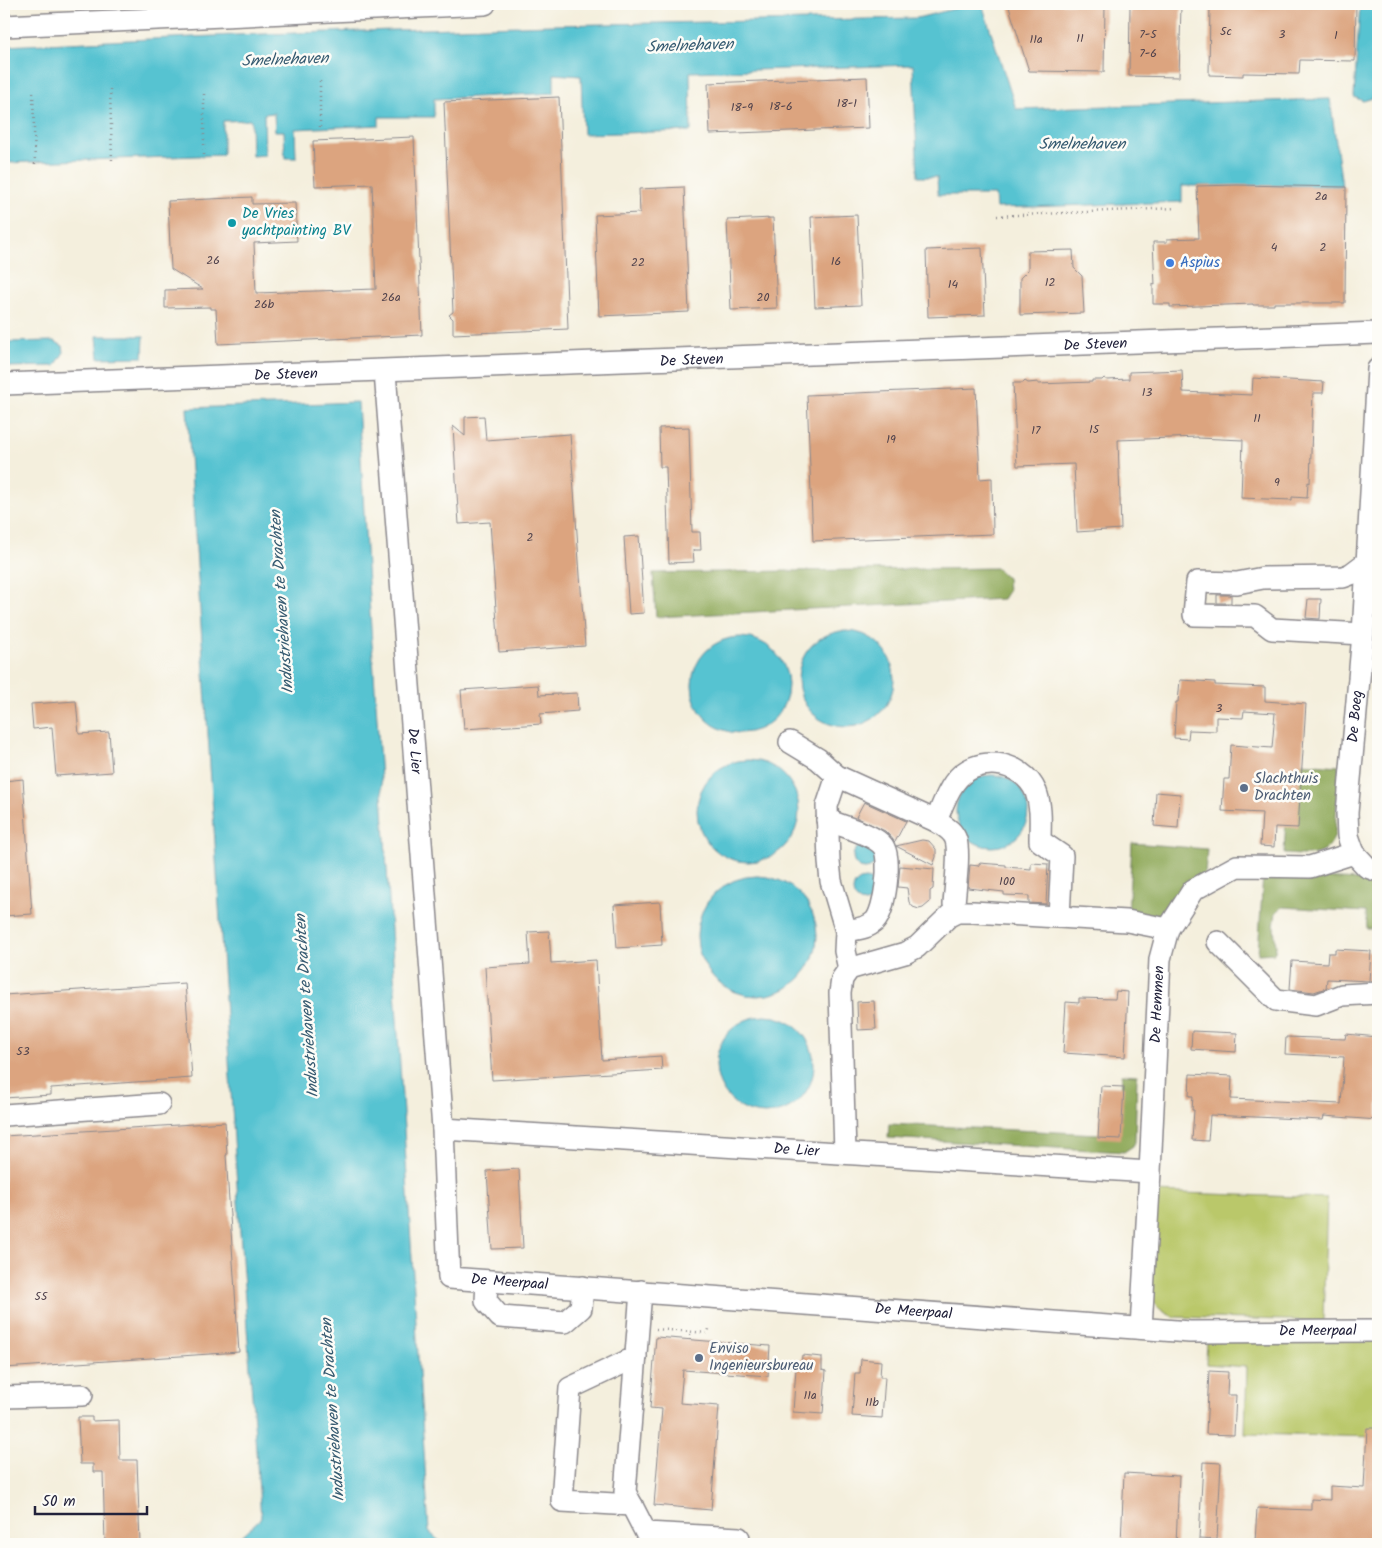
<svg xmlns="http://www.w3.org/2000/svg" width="1382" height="1548" font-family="Kalam,sans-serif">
  <rect width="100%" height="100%" fill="#fdfcf7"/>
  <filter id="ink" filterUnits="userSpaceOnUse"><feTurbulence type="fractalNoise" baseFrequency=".02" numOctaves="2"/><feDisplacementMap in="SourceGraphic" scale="10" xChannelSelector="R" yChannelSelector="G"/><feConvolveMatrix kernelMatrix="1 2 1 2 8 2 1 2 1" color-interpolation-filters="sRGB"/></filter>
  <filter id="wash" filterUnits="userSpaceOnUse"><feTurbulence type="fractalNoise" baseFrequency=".0096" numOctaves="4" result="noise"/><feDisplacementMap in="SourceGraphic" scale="20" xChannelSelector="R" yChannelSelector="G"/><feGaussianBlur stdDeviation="1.12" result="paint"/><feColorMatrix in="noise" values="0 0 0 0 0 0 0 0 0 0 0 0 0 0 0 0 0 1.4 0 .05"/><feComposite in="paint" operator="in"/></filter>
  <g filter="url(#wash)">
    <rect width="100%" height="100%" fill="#f4efdd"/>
    <g fill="#bac86a" stroke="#6e7552">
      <path d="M1152,1192L1327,1198L1323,1321L1174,1317C1162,1312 1156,1307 1150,1296Z"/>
      <polygon points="1207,1336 1378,1340 1378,1437 1245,1434 1247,1367 1206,1364"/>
    </g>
    <g fill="#93ac5e" stroke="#5a674c">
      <polygon points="996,568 1007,578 1008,591 1003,599 656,617 653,573"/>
      <path d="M1289,762L1339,766L1335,834C1327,860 1307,855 1284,854Z"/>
      <polygon points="1132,843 1207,849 1205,873 1168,910 1165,909 1161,915 1154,916 1128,915"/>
      <polygon points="1263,875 1378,881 1378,929 1367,929 1366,912 1283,907 1276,912 1274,927 1276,947 1274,953 1258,954"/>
      <polygon points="1374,948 1378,948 1378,967 1372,966"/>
      <polygon points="1122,1074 1137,1075 1135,1142 1133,1146 1124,1152 888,1138 889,1124 1099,1134 1120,1125"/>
    </g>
    <g fill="#57c3d1" stroke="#3c7286">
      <polygon points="974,4 982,4 1016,109 1330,99 1342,186 1182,186 1182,202 996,208 995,195 938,195 937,177 918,177 913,65 690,72 691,131 583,134 581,76 554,74 554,93 434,99 434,117 379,117 379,125 295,129 296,158 285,158 284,131 275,131 274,113 264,114 265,155 252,156 251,120 223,121 223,155 4,163 4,46 235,35 552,25 917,18"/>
      <polygon points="1360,4 1378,4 1373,98 1363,101 1354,97"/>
      <polygon points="97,336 144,336 143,357 99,358"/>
      <polygon points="54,341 63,346 64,352 55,366 4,367 4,342"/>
      <polygon points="358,402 367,568 400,1065 429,1532 443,1544 233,1544 261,1518 240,1232 187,408"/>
      <circle cx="846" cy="679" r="48"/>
      <circle cx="740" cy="685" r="48"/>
      <circle cx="748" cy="811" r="51"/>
      <circle cx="992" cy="811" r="36"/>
      <circle cx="865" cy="857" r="12"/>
      <circle cx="757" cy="936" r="60"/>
      <circle cx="865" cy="891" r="12"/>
      <circle cx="765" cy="1065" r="49"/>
    </g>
    <g id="blocks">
      <g fill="#dca47f">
        <polygon points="1008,4 1105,4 1104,72 1029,71"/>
        <polygon points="1210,4 1356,4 1355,61 1300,60 1299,74 1243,73 1243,76 1209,75"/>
        <polygon points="1130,5 1181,6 1179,77 1129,76"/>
        <polygon points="867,77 869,128 710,134 708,83"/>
        <polygon points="559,97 568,329 453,334 453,319 449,315 453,312 444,102"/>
        <polygon points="414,137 422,335 218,344 216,309 210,309 210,307 165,308 165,290 203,289 171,269 168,201 252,197 252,204 295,203 297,241 254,243 256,293 376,289 372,184 315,186 313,141"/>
        <polygon points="1237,185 1346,187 1345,303 1274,303 1274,305 1253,305 1253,304 1170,307 1170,304 1153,304 1153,284 1155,285 1153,242 1167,242 1167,239 1199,238 1197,186"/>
        <polygon points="684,187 689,312 599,316 595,215 640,213 639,189"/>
        <polygon points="857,215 861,305 815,307 811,217"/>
        <polygon points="773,218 777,308 731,310 727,220"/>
        <polygon points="982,248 985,315 928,317 926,250"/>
        <polygon points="1073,250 1074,268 1082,276 1084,313 1020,315 1020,278 1028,270 1028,251"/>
        <polygon points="1182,370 1183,392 1252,395 1253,378 1324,382 1323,393 1313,393 1310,483 1308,482 1307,498 1292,497 1292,500 1241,498 1243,440 1198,438 1198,437 1118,440 1121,529 1077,532 1074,464 1017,466 1013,383 1023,383 1025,381 1028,383 1038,382 1038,384 1092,382 1092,380 1102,380 1104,378 1107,380 1129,379 1129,372"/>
        <polygon points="976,388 980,479 992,478 993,534 813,541 807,395"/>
        <polygon points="484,416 486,440 570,434 585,646 499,652 490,522 459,524 456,479 453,426 465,436 465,417"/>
        <polygon points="689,427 692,532 700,532 701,550 693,550 694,562 669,563 666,467 660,467 659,428"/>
        <polygon points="639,536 644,613 629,614 624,537"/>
        <rect x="1217" y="595" width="14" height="8"/>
        <polygon points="1308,599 1321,599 1320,619 1306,618"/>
        <polygon points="1180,680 1215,682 1215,685 1265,687 1265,701 1306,704 1298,828 1275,827 1274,847 1260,846 1262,813 1222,811 1224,779 1229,779 1231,745 1272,748 1275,713 1244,711 1243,718 1216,717 1216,731 1189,730 1188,739 1174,738 1176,702 1178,702"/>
        <polygon points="538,685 539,695 577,693 578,711 540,714 541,724 464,729 461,690"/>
        <polygon points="76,701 79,734 109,732 112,772 56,776 52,727 33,729 31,704"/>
        <polygon points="23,779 32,914 4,916 4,781"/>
        <polygon points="1156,792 1180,794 1178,828 1154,826"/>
        <polygon points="864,802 906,821 895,842 885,831 856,817"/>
        <polygon points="922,840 929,841 936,849 936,857 933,865 896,846"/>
        <polygon points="979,863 1006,865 1006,867 1031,869 1031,863 1048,864 1046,904 1029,903 1029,896 1004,895 1004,892 968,888 970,865 979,866"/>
        <polygon points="900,866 934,869 933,889 930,891 930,902 923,908 919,909 913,907 909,902 907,888 898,887"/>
        <polygon points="660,902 662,945 617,948 614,905"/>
        <polygon points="549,931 551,963 596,960 602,1060 661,1056 662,1070 492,1080 485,967 530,964 528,932"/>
        <polygon points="1335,949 1371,951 1369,981 1327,979 1326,988 1314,992 1290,989 1292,961 1327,963 1328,953 1335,953"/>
        <polygon points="185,983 192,1078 51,1088 51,1095 4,1098 4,995"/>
        <polygon points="1116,991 1128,992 1125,1057 1063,1053 1066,1002 1079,1003 1079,998 1115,999"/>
        <polygon points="874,1001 876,1029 858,1030 857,1002"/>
        <polygon points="1192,1031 1237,1033 1236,1052 1191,1049"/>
        <polygon points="1346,1034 1378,1037 1378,1120 1324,1116 1323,1120 1210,1115 1208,1141 1192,1140 1194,1110 1192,1110 1193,1096 1189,1096 1190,1074 1232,1076 1231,1099 1341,1104 1344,1057 1285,1054 1286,1037 1345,1039"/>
        <polygon points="1101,1086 1124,1087 1121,1139 1098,1138"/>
        <polygon points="225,1122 227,1155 226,1155 239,1352 4,1368 4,1136"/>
        <polygon points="519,1169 523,1248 492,1249 487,1171"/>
        <polygon points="656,1337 770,1346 768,1376 683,1370 680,1403 719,1406 711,1510 654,1505 662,1409 650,1408"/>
        <polygon points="802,1355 822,1357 822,1370 826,1371 823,1414 793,1412 796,1368 801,1369"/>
        <polygon points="861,1359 881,1361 880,1377 885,1377 882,1418 852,1416 855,1373 860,1373"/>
        <polygon points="1209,1371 1228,1372 1227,1395 1236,1395 1234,1435 1206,1434"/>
        <polygon points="78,1417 92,1417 92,1421 119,1420 120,1460 137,1460 140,1544 105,1544 103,1472 93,1472 93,1464 80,1464"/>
        <polygon points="1367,1428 1378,1428 1378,1544 1301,1544 1255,1542 1257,1508 1311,1510 1311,1499 1330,1500 1330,1486 1364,1488"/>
        <polygon points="1203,1462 1221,1463 1217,1540 1199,1539"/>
        <polygon points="1124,1473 1179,1476 1176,1544 1121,1544"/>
      </g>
    </g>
  </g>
  <g filter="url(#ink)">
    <use href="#blocks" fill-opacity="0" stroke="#8b888c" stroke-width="1"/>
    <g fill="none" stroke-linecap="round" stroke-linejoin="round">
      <defs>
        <g id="minor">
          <polyline points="4,26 485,4"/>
          <path id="s1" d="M385,372L443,1129L449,1278L1190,1332L1378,1331"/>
          <path id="s2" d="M4,384C462,370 920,353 1378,333"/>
          <polyline points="1363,634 1272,629 1255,616 1194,615 1197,582 1237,583 1263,578 1343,577 1351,574 1367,562"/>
          <polyline points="790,742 818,759 837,776 936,821"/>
          <polyline points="837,776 827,806 829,862 831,881 846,931 845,951 849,969"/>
          <path d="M827,820C841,826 874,834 883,846C892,859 885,910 875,921C867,929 856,929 846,931"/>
          <path id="s3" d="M1354,853L1348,836L1347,813L1363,634L1378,369"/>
          <path d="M957,912L954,904C955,888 960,854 956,840C953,830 943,826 936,821C941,809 946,794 954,783C974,754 1022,759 1036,792C1042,808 1040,825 1040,841L1062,856L1059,917"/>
          <polyline points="1218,942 1276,1000 1316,1005 1342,995 1378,993"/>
          <polyline points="4,1115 159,1104"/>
          <path id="s4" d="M443,1129L1150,1172"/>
          <polyline points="845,1152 840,993 842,979 849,969 905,953 917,947 949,916 957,912 973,912 1127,921 1168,929"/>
          <polyline points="487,1281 486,1301 500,1317 565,1322 581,1308 583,1287"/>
          <polyline points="641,1291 625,1492 646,1533 739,1538"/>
          <path id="s5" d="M1141,1328L1150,1172L1160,959L1168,929L1193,890L1237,866L1310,867L1354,853L1367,867L1378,871"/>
          <polyline points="4,1397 82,1395"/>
          <polyline points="632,1505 562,1501 570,1388 636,1357"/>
        </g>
      </defs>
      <use href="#minor" stroke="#8b888c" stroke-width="24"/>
      <g stroke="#8b888c" stroke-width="2.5" stroke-dasharray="1 4" stroke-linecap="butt">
        <polyline points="110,89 112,161"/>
        <polyline points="33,93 35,165"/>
        <polyline points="320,127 320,78"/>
        <polyline points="204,155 204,91"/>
        <polyline points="997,216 1176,208"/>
        <polyline points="656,1329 708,1333 709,1329"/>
        <polyline points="690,1340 690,1331"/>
      </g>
      <use href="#minor" stroke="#fff" stroke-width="21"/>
    </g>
  </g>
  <circle fill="#0f9aa8" stroke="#fdfcf7" stroke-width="2" cx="232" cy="223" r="5"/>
  <circle fill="#3f7fe0" stroke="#fdfcf7" stroke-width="2" cx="1170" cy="263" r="5"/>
  <g fill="#5c6f8a" stroke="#fdfcf7" stroke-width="2">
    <circle cx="1244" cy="788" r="5"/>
    <circle cx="699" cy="1358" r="5"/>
  </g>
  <g text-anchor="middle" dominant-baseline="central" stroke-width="5" stroke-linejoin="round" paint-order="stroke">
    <g font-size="12" fill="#50424c">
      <text x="1226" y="31">5c</text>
      <text x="1148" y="34">7-5</text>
      <text x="1282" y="34">3</text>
      <text x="1336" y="35">1</text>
      <text x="1080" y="38">11</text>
      <text x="1036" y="39">11a</text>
      <text x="1148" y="53">7-6</text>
      <text x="847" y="103">18-1</text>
      <text x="781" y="106">18-6</text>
      <text x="742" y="107">18-9</text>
      <text x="1321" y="196">2a</text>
      <text x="1274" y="247">4</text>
      <text x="1323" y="247">2</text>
      <text x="213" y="260">26</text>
      <text x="836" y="261">16</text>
      <text x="638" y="262">22</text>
      <text x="1050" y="282">12</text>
      <text x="953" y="284">14</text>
      <text x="391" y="297">26a</text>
      <text x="763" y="297">20</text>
      <text x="264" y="304">26b</text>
      <text x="1147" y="392">13</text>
      <text x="1257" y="418">11</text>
      <text x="1094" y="429">15</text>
      <text x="1036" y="430">17</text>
      <text x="891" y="439">19</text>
      <text x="1277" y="482">9</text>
      <text x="530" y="537">2</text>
      <text x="1219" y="708">3</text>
      <text x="1007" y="881">100</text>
      <text x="23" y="1051">53</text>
      <text x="41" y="1296">55</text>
      <text x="810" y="1395">11a</text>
      <text x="872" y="1402">11b</text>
    </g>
    <g font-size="15" fill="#0d838f" stroke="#fdfcf7" text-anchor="start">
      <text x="242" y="214">De Vries<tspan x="242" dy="17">yachtpainting BV</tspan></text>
    </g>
    <g font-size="15" fill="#366cbe" stroke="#fdfcf7" text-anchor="start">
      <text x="1180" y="263">Aspius</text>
    </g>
    <g font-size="15" fill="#22223b" stroke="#fdfcf7">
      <text stroke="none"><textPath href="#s2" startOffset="1092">De Steven</textPath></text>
      <text stroke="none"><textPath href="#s2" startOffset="688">De Steven</textPath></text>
      <text stroke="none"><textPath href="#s2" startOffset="282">De Steven</textPath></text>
      <text stroke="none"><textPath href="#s3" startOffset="138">De Boeg</textPath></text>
      <text stroke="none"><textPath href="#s1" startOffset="380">De Lier</textPath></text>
      <text stroke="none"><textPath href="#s5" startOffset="324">De Hemmen</textPath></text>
      <text stroke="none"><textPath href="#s4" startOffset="354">De Lier</textPath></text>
      <text stroke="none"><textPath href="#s1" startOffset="969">De Meerpaal</textPath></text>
      <text stroke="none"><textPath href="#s1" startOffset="1374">De Meerpaal</textPath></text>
      <text stroke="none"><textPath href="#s1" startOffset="1779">De Meerpaal</textPath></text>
    </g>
    <g font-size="15" fill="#4e5e75" stroke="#fdfcf7" text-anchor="start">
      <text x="1254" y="779">Slachthuis<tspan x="1254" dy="17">Drachten</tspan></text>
      <text x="709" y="1349">Enviso<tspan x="709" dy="17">Ingenieursbureau</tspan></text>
    </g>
    <g font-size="16" font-style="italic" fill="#355a70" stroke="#fdfcf7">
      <text transform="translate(690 46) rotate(-2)">Smelnehaven</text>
      <text transform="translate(285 60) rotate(-2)">Smelnehaven</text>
      <text x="1082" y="144">Smelnehaven</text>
      <text transform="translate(282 602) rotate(-94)">Industriehaven te Drachten</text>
      <text transform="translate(307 1006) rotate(-94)">Industriehaven te Drachten</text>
      <text transform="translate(333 1410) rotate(-94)">Industriehaven te Drachten</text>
    </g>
  </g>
  <rect width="1382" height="1548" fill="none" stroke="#fdfcf7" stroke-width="20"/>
  <path d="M35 1506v8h112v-8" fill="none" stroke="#22223b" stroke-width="2.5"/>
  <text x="42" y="1506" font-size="15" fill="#22223b" stroke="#fdfcf7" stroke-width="4" paint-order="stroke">50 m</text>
</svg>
